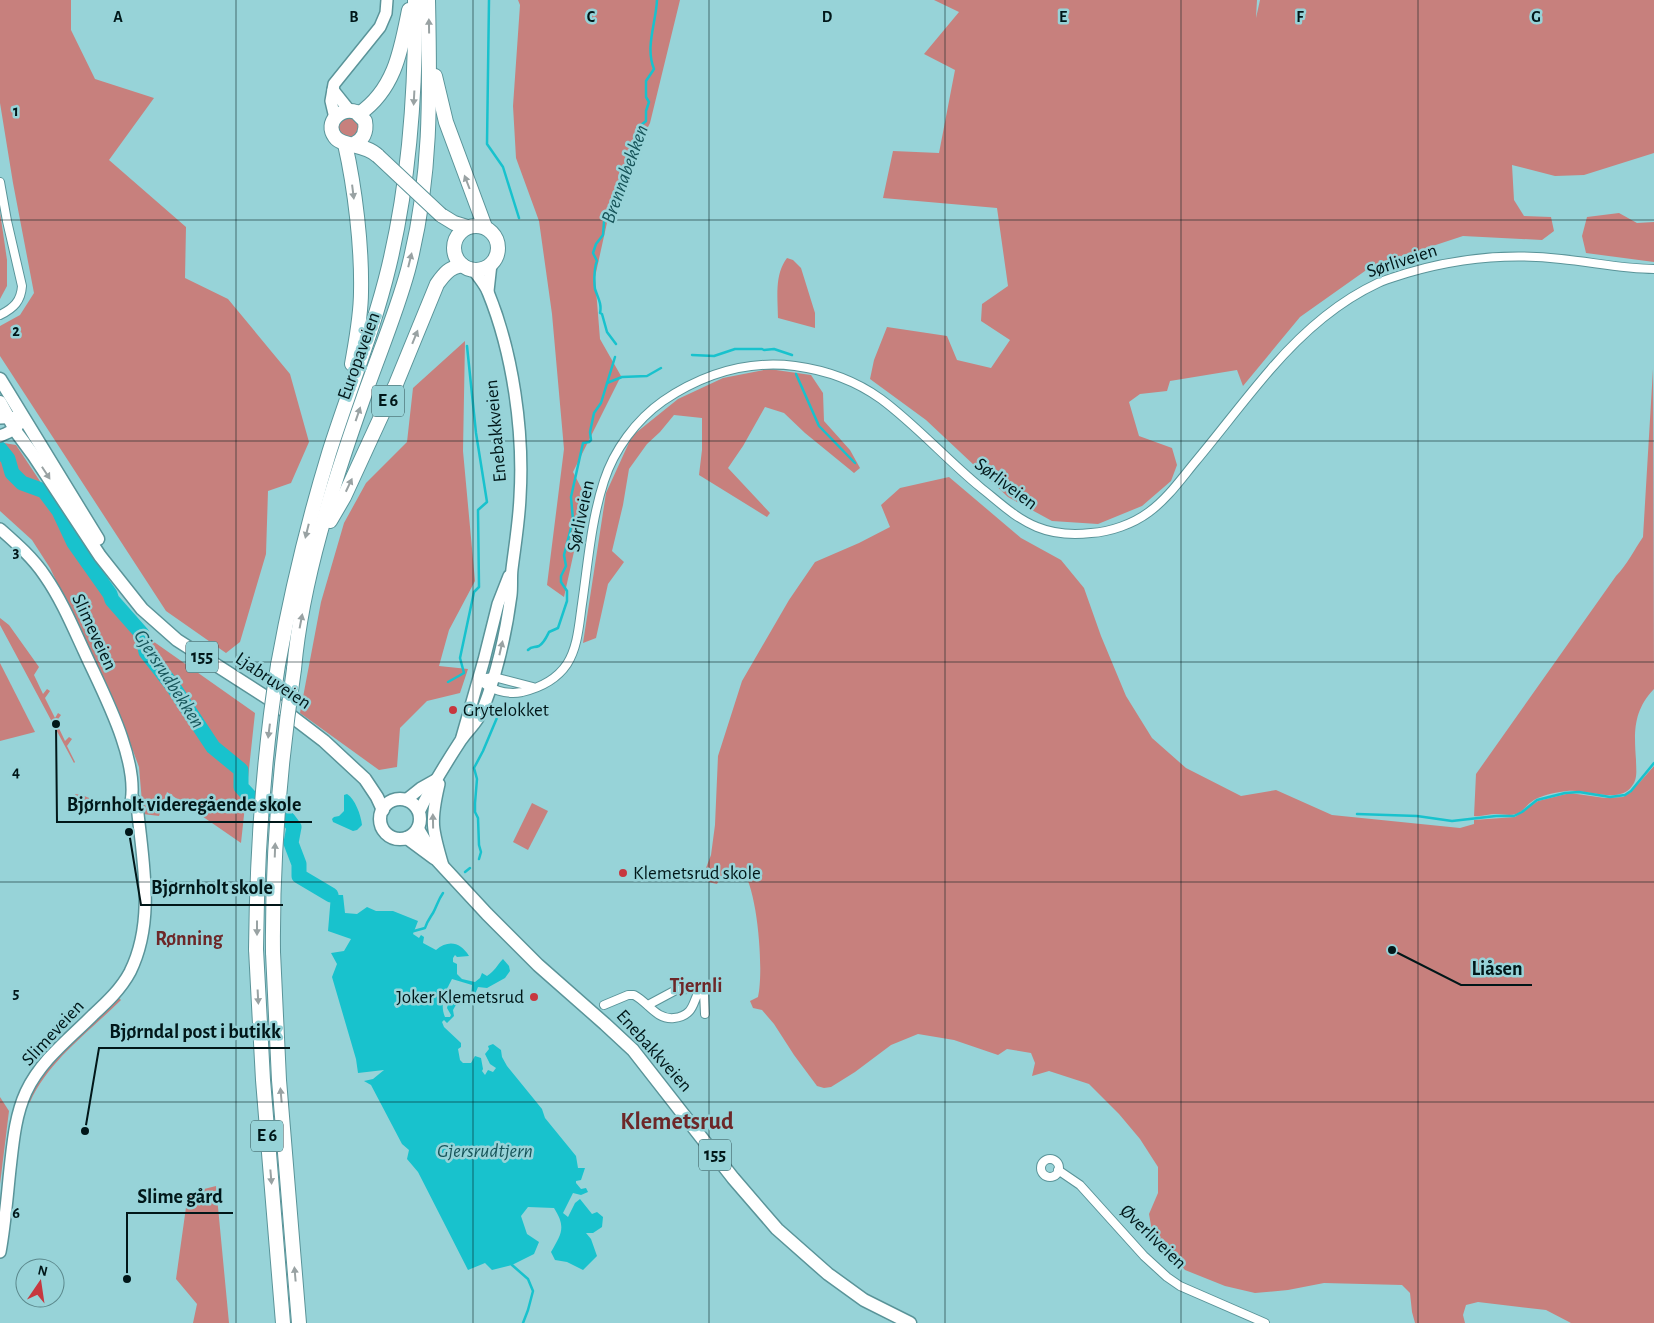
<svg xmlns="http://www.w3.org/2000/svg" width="1654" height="1323" font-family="'Alegreya Sans',sans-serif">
  <rect width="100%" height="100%" fill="#97d3d8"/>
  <g fill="#c7807d">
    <polygon points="0,0 71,0 71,30 95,79 154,98 109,160 186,227 185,278 228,299 290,374 309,442 291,483 268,491 266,554 240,642 226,653 166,611 0,356 0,326 20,315 34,293 13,183 0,103"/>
    <polygon points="518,0 680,0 650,123 612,200 595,277 600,339 621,376 573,472 586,497 564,597 547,585 564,449 552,314 539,221 516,158 513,106 520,5"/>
    <polygon points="934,0 1257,0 1256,18 1260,0 1654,0 1654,153 1584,175 1555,176 1512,165 1514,200 1524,216 1551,217 1554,231 1542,240 1463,236 1372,266 1300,317 1243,386 1237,370 1170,381 1167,391 1140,394 1129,402 1139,436 1172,448 1177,465 1171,481 1142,506 1098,524 1052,521 1008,497 926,420 870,379 874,360 887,327 947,336 957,360 991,368 1010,340 981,321 982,304 1008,286 997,208 883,198 893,151 939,153 955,70 924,54 959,12"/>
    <polygon points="350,116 360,124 358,134 352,138 340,135 338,123"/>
    <polygon points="0,212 7,260 7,286 0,299"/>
    <polygon points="1619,213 1637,223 1654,222 1654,262 1586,253 1582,236 1587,217"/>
    <path d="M787,258L793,260L801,268L815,313V328L778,318C778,298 774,275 787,258Z"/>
    <polygon points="465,341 463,451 475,581 449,630 439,666 468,669 460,693 427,701 400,728 397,767 379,770 300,713 321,602 344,523 366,483 407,442 413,388"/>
    <polygon points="769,369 811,375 823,393 824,421 850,450 860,468 854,473 805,433 784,413 765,407 743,446 728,468 770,513 767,517 699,475 702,450 702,418 674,415 660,432 647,444 629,469 623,505 612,551 624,562 608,584 596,638 583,643 606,493 632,436 678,399 723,378"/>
    <path d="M1653,369L1654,689C1633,711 1634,732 1636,760C1636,769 1638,779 1632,786C1619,805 1586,788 1567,791C1557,792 1542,795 1534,800C1527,804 1523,812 1516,814C1509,816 1503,814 1496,814C1489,814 1481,817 1474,816L1476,774L1616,576C1627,565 1634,550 1643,537Z"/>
    <polygon points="4,443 16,445 140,632 255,713 241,843 167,792 159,816 143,814 139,767 116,705 50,568 32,540 0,511 0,448"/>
    <path d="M949,477L1021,538L1061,560L1084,588L1101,636L1126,696L1152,738L1186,768L1241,796L1276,790L1332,815L1460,828L1474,824V820L1515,817L1538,801L1570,793L1605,798L1623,797L1631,792L1654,766V1323H1571L1546,1310L1478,1302L1466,1305L1463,1315L1465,1323H1415L1412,1312L1410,1293L1402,1285L1324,1283L1288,1290L1255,1293L1225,1286L1185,1270L1152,1231L1149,1214L1158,1193V1167L1140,1139L1119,1114L1089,1084L1049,1071L1032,1076L1035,1063L1031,1053L1007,1049L998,1055L954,1040L918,1034L891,1045L855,1072L831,1087L824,1088L817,1086L794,1055L774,1024L762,1010L753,1008L750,1001L758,997C764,972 758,887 741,868C727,866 723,873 717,884L708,882L704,873L711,855L715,825L718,756L742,681L789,600L815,562L859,543L890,527L881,505L900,488Z"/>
    <polygon points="0,618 9,625 39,667 34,675 43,694 47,689 50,691 45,698 55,718 58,713 61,715 56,722 65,741 69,737 72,739 67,746 75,762 74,763 0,625"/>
    <polygon points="0,663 35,732 0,741"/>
    <polygon points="75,794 82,795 113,808 90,812 84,811"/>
    <polygon points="532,803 548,811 528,850 513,842"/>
    <path d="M118,997L121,1000C89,1032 49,1060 30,1102L27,1101L38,1079L55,1058Z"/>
    <polygon points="0,1097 9,1111 0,1184"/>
    <polygon points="216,1186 229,1323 193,1323 197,1304 176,1279 188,1193"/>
  </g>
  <g fill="#18c2cd">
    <path d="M347,794C355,799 361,815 362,825L357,830L353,831L333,822L332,819L334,817L339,816L344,811V795Z"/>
    <path d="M331,895H343L345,913L357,914L367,907L376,911H393L418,921L413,934L419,938L421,935L424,937L423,943L436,950C449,939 461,943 469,956L457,957L455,955L453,958V962L457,964V974L462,979L475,982L480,978L482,973L487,976C495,971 497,965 503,959L509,966L510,971L505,978L487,988L478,987L473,999L471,998L472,985L452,979C446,991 439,1003 445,1017H450L451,1015L447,1008L448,1004L452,1003L450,1000L451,997L455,996L460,1000L462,997V992L465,996H468L460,1003H457L453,1010L454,1016L447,1023L444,1020L442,1022L444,1027L461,1043V1047L458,1049L460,1060L463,1063H471L475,1056L481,1058L483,1069L482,1071L485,1075L488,1070L493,1072L496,1068L490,1064L485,1054L489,1049L488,1046L493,1044L501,1050L502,1057L507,1066L542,1109L545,1118L576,1156L578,1168H585L581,1180L576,1181V1183L581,1189L586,1188L588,1192L581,1195L573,1193L563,1213L568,1217L575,1203L580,1199L592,1214L597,1212L603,1217L602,1227L593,1233H586L591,1239L597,1256L583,1270L567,1262L555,1260L551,1252C562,1233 566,1227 554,1208L528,1207L521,1216L527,1234L539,1242L534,1254L512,1265L492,1270L485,1263L468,1270L418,1172L407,1159L409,1150L402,1144L371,1085L364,1081L373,1079L384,1070L358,1073L356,1059L332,977L337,964L331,953L344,951L351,939L328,931Z"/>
  </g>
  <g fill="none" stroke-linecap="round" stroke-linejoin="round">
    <g stroke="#18c2cd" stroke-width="2.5">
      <polyline points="489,0 487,144 503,167 519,218"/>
      <path d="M616,344L607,332L602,314L600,313C602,304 598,298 595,289C594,283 594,267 597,261L593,253L596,244L603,235L604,222L611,203L626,175L640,126L646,121V111L649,102L646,97V81L654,69C645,47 656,23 657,0"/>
      <polyline points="692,355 714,356 735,349 762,349 764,350 774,349 792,355"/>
      <polyline points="796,374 819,426 855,463"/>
      <polyline points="607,383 622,377 647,376 661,368"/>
      <path d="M528,650C532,646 534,648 539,646C544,643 547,636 549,632L558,628L567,601V591L561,582V576L566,566L564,555L573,520L571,497L583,443L589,442L591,440L590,432L594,413L601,403L615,357"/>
      <polyline points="448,682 464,673 460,658 474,592 479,587 478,510 487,502 476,433 467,346"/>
      <polyline points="1357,814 1417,816 1452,821 1496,816 1514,816 1522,812 1537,800 1565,793 1579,792 1610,797 1625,795 1631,791 1654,763"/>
      <polyline points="479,859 481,852 479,845 478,818 475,812 475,803 477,779 474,768 483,751 499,713"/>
      <polyline points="465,872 470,868"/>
      <path d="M414,931L425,928C427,921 430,918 433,913C437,906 438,900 443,893"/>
      <polyline points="512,1265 528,1279 533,1291 528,1310 523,1323"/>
    </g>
    <polyline stroke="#18c2cd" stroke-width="15" points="0,449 8,459 12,473 22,483 44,491 59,511 74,543 110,594 112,600 142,634 146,652 172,685 213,747 241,770 241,787 251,798 288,819 294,827 291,843 299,864 299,876 331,895"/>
    <defs>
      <g id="street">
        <path d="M0,182L7,221L22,286C21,301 14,308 0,315"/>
        <path d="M533,687L494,677L479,679C489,690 507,695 522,692C539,688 557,679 567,664C578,647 579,624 582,604C588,563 591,521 604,481C614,450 636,420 663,401C703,374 747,360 795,366C825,370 856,381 881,399C916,425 946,459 980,487C999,502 1015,518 1037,527C1054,534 1073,535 1091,533C1110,532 1133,524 1149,512C1168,498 1181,479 1196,461C1221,431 1244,400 1270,370C1300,335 1335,303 1378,283C1387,279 1398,276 1407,273C1458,258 1509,253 1561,259C1592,262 1623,269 1654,269"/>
        <path d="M604,1005L628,995H634C648,1002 656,1020 674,1018C699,1015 691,994 703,990L704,992L705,1014"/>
        <polyline points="648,1005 676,990 687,989"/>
        <circle cx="1050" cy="1168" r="9"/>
        <polyline points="1058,1170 1080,1185 1144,1256 1167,1277 1180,1286 1265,1323"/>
      </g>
      <g id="secondary">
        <polyline points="333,90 349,110"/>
        <polyline points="335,118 331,101 334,84 380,27 386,13 387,0"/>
        <polyline points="488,291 491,264"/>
        <path d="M0,418L23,417C19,428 10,432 0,436"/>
        <path d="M0,529C17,544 33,558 45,576C61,599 72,625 84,651C102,691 139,758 131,803"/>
        <polyline points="462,737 484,660 498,604 509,576"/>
        <path d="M439,784C430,822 432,829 443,866"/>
        <polyline points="406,800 421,788 437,779"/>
        <path d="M419,812C431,787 446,763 461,740C470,727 476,725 483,709C497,673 506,633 511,595C512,586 511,577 512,569C515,545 519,521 520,497C524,432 513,353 488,292C485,284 478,277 474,270"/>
        <path d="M0,1252C5,1225 7,1197 10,1169C13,1143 15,1116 26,1092C41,1060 69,1039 93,1015C107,1002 121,989 130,972C156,920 142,859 137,804L132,797"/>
      </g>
      <g id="primary">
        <polyline points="0,379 98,539"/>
        <polyline points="0,402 17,433 34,456 100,556 142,609 177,640 269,699 324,741 365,779 377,797 383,810"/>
        <circle cx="400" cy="819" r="20"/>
        <polyline points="418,829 436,859 487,914 538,965 605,1024 633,1050 733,1178 777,1229 828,1274 864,1300 910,1323"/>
        <polyline points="407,838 434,858"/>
      </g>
      <g id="highway">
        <polyline points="435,76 446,122 485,227"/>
        <path d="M359,114C395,89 401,50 409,10"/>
        <path d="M345,144C355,188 362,247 361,292C361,316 356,341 352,364"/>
        <path d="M354,144C363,140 367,132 365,121L356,112C341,107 324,122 335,137C342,147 365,143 378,156"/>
        <polyline points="441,215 454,223 467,227"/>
        <circle cx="476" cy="248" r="22"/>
        <path d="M330,521L344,497L396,384L437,284C445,273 449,268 462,265"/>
        <path d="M278,665C291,593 308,522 329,453C349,390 374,329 389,266C410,178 416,90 415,0"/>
        <path d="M294,669C302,579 333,484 363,399C378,356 396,314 408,270C432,178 430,94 428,0"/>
        <polyline points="256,949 263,1080 283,1323"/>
        <polyline points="273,952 279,1080 299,1323"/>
      </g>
    </defs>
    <use href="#street" stroke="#5a9499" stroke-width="10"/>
    <use href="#secondary" stroke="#5a9499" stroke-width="14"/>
    <use href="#primary" stroke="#5a9499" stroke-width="15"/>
    <use href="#highway" stroke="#5a9499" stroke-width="16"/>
    <use href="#street" stroke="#fff" stroke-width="8"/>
    <use href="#secondary" stroke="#fff" stroke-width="11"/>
    <use href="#primary" stroke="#fff" stroke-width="12"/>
    <use href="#highway" stroke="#fff" stroke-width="14"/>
    <defs>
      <g id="highway-bridge">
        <polyline points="378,156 441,215"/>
        <path d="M256,949C257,853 263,759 278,665"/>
        <path d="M273,952C272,857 280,763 294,669"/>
      </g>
    </defs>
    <use href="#highway-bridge" stroke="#5a9499" stroke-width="16" stroke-linecap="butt"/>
    <use href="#highway-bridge" stroke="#fff" stroke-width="14"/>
  </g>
  <defs><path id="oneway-solid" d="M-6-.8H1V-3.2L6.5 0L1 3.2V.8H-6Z" transform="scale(1.25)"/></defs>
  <g fill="#99a2a3">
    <use href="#oneway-solid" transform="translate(429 26) rotate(-91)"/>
    <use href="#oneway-solid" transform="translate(414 98) rotate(93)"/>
    <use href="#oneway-solid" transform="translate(467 182) rotate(-111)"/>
    <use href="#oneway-solid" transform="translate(353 192) rotate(83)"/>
    <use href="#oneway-solid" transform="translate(410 260) rotate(-76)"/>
    <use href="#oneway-solid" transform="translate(415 337) rotate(-68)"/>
    <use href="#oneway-solid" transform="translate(358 414) rotate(-71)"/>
    <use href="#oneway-solid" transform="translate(46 473) rotate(57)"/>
    <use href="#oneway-solid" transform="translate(349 485) rotate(-65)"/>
    <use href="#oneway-solid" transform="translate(307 531) rotate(104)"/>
    <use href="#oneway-solid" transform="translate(301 621) rotate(-79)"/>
    <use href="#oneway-solid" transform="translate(501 648) rotate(-77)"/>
    <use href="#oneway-solid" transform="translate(269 731) rotate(97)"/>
    <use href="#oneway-solid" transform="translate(433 821) rotate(-91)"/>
    <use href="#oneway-solid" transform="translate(275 850) rotate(-88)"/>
    <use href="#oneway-solid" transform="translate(257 928) rotate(90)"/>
    <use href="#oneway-solid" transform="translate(258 997) rotate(87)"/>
    <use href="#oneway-solid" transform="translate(281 1095) rotate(-95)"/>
    <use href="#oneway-solid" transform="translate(271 1177) rotate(85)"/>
    <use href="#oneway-solid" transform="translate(295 1274) rotate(-95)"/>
  </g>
  <path fill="none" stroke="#011719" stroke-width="1" stroke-opacity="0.55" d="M236,0V1323M473,0V1323M709,0V1323M945,0V1323M1181,0V1323M1418,0V1323M0,220H1654M0,441H1654M0,662H1654M0,882H1654M0,1102H1654"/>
  <g fill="#c7373f" stroke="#97d3d8" stroke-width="2">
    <circle cx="453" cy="710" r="5"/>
    <circle cx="623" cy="873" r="5"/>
    <circle cx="534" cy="997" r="5"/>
  </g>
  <g text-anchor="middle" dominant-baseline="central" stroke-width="5" stroke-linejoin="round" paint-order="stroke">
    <g fill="#97d3d8" stroke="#2e4f52" stroke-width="1">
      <rect x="372" y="385.5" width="32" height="31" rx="4"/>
      <rect x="186" y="641.5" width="32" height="31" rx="4"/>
      <rect x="251" y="1120.5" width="32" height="31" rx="4"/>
      <rect x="699" y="1139.5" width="32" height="31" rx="4"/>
    </g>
    <g font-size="18" font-weight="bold" fill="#011719">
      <text x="388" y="401">E 6</text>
      <text x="202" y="657">155</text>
      <text x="267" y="1136">E 6</text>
      <text x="715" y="1155">155</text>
    </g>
    <g font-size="19" fill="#011719" stroke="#97d3d8">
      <text transform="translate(1402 261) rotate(-18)">Sørliveien</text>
      <text transform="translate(359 356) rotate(-70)">Europaveien</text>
      <text transform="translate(496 431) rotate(-95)">Enebakkveien</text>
      <text transform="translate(1006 484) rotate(37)">Sørliveien</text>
      <text transform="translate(581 516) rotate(-78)">Sørliveien</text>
      <text transform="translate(94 632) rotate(65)">Slimeveien</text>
      <text transform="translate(273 681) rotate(34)">Ljabruveien</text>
      <text transform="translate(53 1033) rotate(-47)">Slimeveien</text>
      <text transform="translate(654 1051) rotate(48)">Enebakkveien</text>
      <text transform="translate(1153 1237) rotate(44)">Øverliveien</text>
    </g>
    <g font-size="19" fill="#011719" stroke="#97d3d8" text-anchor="start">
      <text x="463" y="710">Grytelokket</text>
      <text x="633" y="873">Klemetsrud skole</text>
      <text x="524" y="997" text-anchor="end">Joker Klemetsrud</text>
    </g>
    <g font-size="20" font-style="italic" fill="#17555a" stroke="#97d3d8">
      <text transform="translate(625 174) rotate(-70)">Brennabekken</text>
      <text transform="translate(169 679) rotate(57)">Gjersrudbekken</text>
      <text x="485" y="1151">Gjersrudtjern</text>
    </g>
    <g font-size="20" font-weight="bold" fill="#6d2728" stroke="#97d3d8">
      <text x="189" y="939">Rønning</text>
      <text x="696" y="986">Tjernli</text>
    </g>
    <g font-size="24" font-weight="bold" fill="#6d2728" stroke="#97d3d8">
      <text x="677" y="1122">Klemetsrud</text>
    </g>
  </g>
  <g font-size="16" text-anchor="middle" font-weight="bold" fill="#011719" stroke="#97d3d8" stroke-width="5" stroke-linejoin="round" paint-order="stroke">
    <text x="118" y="22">A</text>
    <text x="354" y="22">B</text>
    <text x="591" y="22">C</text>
    <text x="827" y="22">D</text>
    <text x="1063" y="22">E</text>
    <text x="1300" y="22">F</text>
    <text x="1536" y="22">G</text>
    <text x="16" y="116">1</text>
    <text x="16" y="336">2</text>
    <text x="16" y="557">3</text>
    <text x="16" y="777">4</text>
    <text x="16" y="998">5</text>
    <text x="16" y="1218">6</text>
  </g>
  <path fill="none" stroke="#011719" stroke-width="2" d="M56 724L57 822H312M129 832L141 905H283M1392 950L1461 985H1532M85 1131L99 1048H290M127 1279L127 1213H233"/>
  <g fill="#011719" stroke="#97d3d8" stroke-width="2">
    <circle cx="56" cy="724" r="5"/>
    <circle cx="129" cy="832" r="5"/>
    <circle cx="1392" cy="950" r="5"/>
    <circle cx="85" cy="1131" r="5"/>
    <circle cx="127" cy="1279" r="5"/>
  </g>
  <g font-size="20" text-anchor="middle" font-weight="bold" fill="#011719" stroke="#97d3d8" stroke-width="5" stroke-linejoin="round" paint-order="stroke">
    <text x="184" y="811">Bjørnholt videregående skole</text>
    <text x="212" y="894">Bjørnholt skole</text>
    <text x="1497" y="975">Liåsen</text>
    <text x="195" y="1038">Bjørndal post i butikk</text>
    <text x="180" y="1203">Slime gård</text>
  </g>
  <g transform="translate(40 1283) rotate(13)"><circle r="24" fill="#97d3d8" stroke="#5b888c"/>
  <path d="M0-4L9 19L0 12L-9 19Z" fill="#c7373f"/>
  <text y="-8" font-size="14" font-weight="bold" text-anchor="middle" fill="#011719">N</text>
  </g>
</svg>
